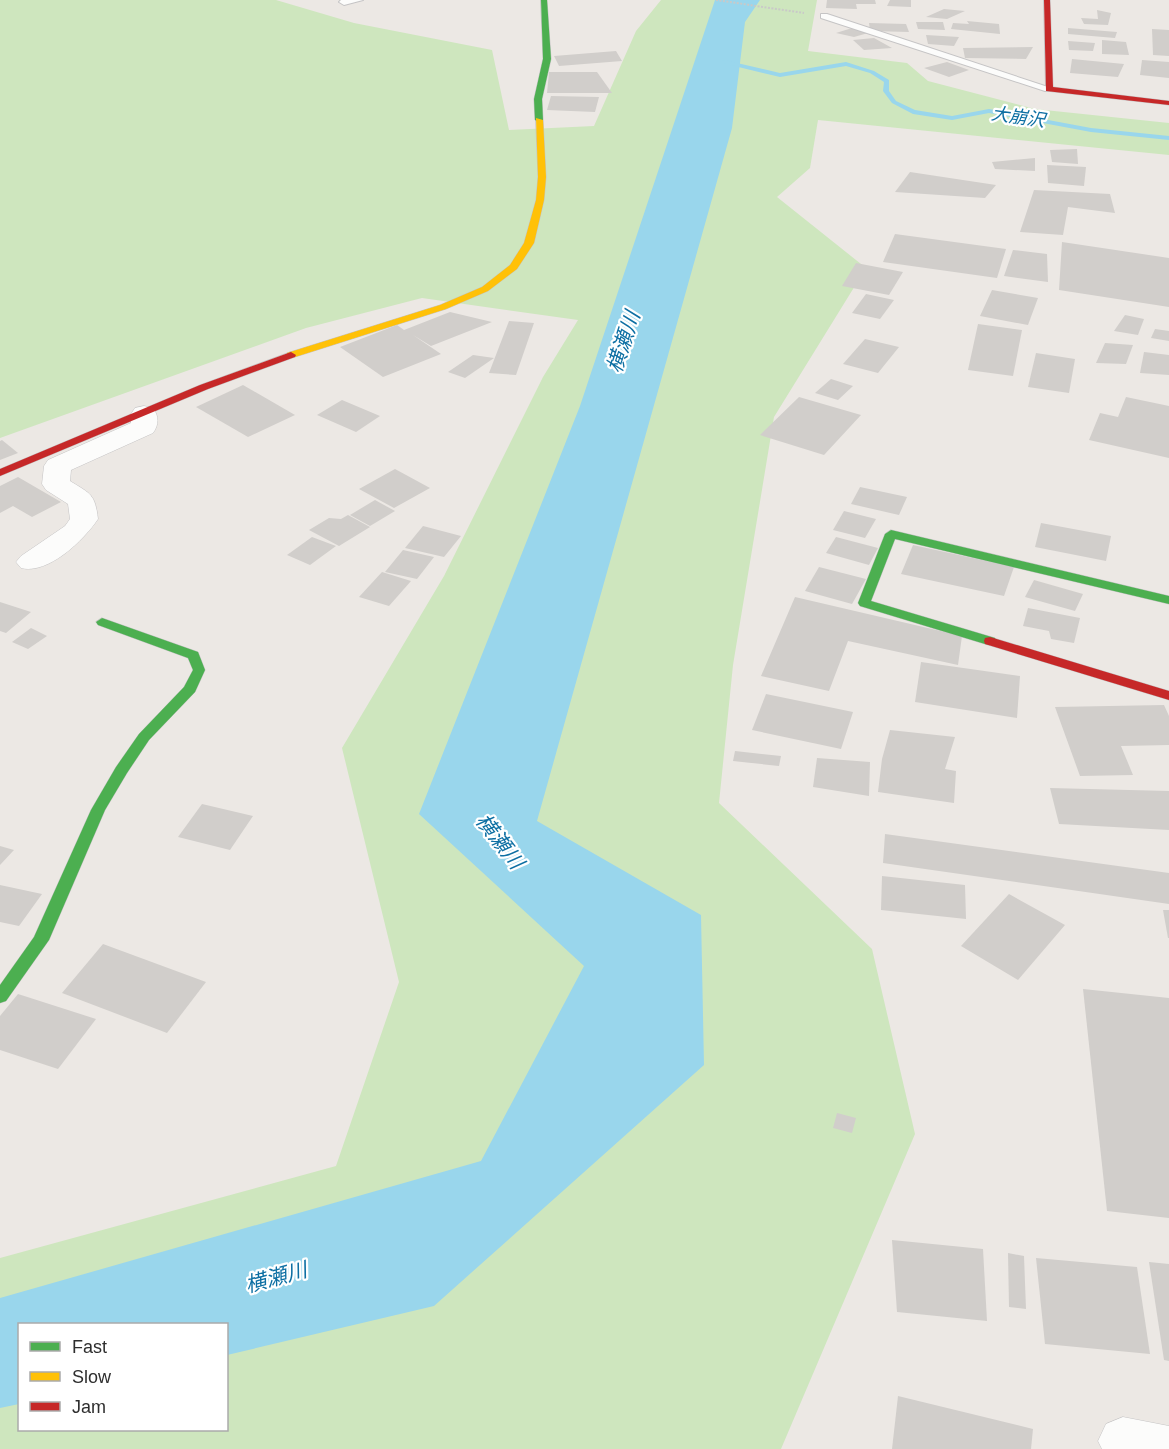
<svg xmlns="http://www.w3.org/2000/svg" width="1169" height="1449" font-family="Arial,'Noto Sans JP',sans-serif">
  <rect width="100%" height="100%" fill="#ece8e4"/>
  <path fill="#cee6be" fill-rule="evenodd" d="M0,0H276L354,23L492,50L509,130L594,126L636,31L661,0H817L808,51L907,63L928,81L1035,109L1169,123V155L818,120L810,168L777,197L866,268L774,417L733,665L719,803L872,949L915,1134L781,1449H0V1258L336,1166L399,982L342,748L444,576L543,377L578,320L422,298L306,328L0,438ZM20,1324H226V1430H20Z"/>
  <polygon fill="#99d6ec" points="715,0 760,0 745,22 732,128 537,821 701,915 704,1065 434,1306 227,1355 226,1324 20,1324 19,1404 0,1408 0,1298 481,1161 584,966 419,814 580,406"/>
  <g fill="none" stroke-linecap="round" stroke-linejoin="round">
    <polygon fill="#99d6ec" fill-rule="evenodd" points="724,60 780,73 846,62 874,71 889,80 889,91 896,101 915,110 952,116 989,109 1091,128 1169,136 1169,140 1091,132 989,113 952,120 913,114 892,103 883,91 884,82 870,73 846,66 780,77 722,63 722,61"/>
  </g>
  <g fill="#d1cecb">
    <polygon points="827,0 875,0 876,4 856,4 857,9 826,8"/>
    <polygon points="890,0 911,0 911,7 887,6"/>
    <polygon points="944,9 965,11 947,19 926,17"/>
    <polygon points="1097,10 1111,13 1108,25 1084,24 1081,18 1098,19"/>
    <polygon points="967,21 999,24 1000,34 951,29 953,23 969,24"/>
    <polygon points="916,22 943,22 945,30 918,29"/>
    <polygon points="869,23 906,24 909,32 870,31"/>
    <polygon points="852,28 868,33 854,37 836,33"/>
    <polygon points="1068,28 1117,32 1115,38 1068,34"/>
    <polygon points="1152,29 1169,30 1169,56 1153,55"/>
    <polygon points="926,35 959,37 954,46 928,44"/>
    <polygon points="874,38 892,48 864,50 853,40"/>
    <polygon points="1102,40 1126,42 1129,55 1102,54"/>
    <polygon points="1068,41 1095,43 1093,51 1069,50"/>
    <polygon points="1033,47 1026,59 965,58 963,48"/>
    <polygon points="616,51 622,61 559,66 554,56"/>
    <polygon points="1072,59 1124,64 1118,77 1070,73"/>
    <polygon points="1142,60 1169,62 1169,78 1140,75"/>
    <polygon points="947,62 969,70 949,77 924,68"/>
    <polygon points="549,72 597,72 612,93 547,93"/>
    <polygon points="551,96 599,97 595,112 547,110"/>
    <polygon points="1077,149 1078,164 1052,162 1050,150"/>
    <polygon points="1035,158 1035,171 995,169 992,162"/>
    <polygon points="1047,165 1086,167 1084,186 1048,183"/>
    <polygon points="910,172 996,185 985,198 895,192"/>
    <polygon points="1034,190 1110,194 1115,213 1068,207 1063,235 1020,232"/>
    <polygon points="895,234 1006,249 997,278 883,262"/>
    <polygon points="1062,242 1169,258 1169,307 1059,290"/>
    <polygon points="1013,250 1047,254 1048,282 1004,276"/>
    <polygon points="856,263 903,272 889,295 842,286"/>
    <polygon points="992,290 1038,298 1028,325 980,316"/>
    <polygon points="866,294 894,300 880,319 852,313"/>
    <polygon points="450,312 492,322 431,346 413,335 441,354 383,377 340,347 397,325 404,330"/>
    <polygon points="1125,315 1144,319 1138,335 1114,331"/>
    <polygon points="509,321 534,323 516,375 489,373"/>
    <polygon points="978,324 1022,330 1013,376 968,370"/>
    <polygon points="1155,329 1169,331 1169,341 1151,338"/>
    <polygon points="865,339 899,347 878,373 843,364"/>
    <polygon points="1105,343 1133,345 1126,364 1096,363"/>
    <polygon points="1144,352 1169,355 1169,375 1140,373"/>
    <polygon points="1036,353 1075,359 1069,393 1028,387"/>
    <polygon points="473,355 494,358 465,378 448,372"/>
    <polygon points="831,379 853,386 838,400 815,393"/>
    <polygon points="243,385 295,415 248,437 196,407"/>
    <polygon points="799,397 861,415 824,455 760,435"/>
    <polygon points="1126,397 1169,406 1169,458 1089,440 1100,413 1118,417"/>
    <polygon points="342,400 380,416 356,432 317,415"/>
    <polygon points="2,440 18,453 0,460 0,441"/>
    <polygon points="395,469 430,488 394,508 359,489"/>
    <polygon points="18,477 61,502 32,517 13,506 0,513 0,486"/>
    <polygon points="860,487 907,497 899,515 851,504"/>
    <polygon points="375,500 395,511 370,526 350,515"/>
    <polygon points="844,511 876,519 865,538 833,530"/>
    <polygon points="348,515 370,527 339,546 309,530 329,518 341,519"/>
    <polygon points="1041,523 1111,536 1106,561 1035,547"/>
    <polygon points="423,526 461,536 444,557 405,548"/>
    <polygon points="312,537 336,546 310,565 287,555"/>
    <polygon points="836,537 878,548 869,565 826,553"/>
    <polygon points="913,545 1014,567 1004,596 901,574"/>
    <polygon points="403,550 434,557 417,579 385,572"/>
    <polygon points="819,567 866,579 852,604 805,591"/>
    <polygon points="382,572 411,581 389,606 359,597"/>
    <polygon points="1034,580 1083,594 1075,611 1025,597"/>
    <polygon points="795,597 962,636 958,665 848,641 829,691 761,676"/>
    <polygon points="0,602 31,612 6,633 0,631"/>
    <polygon points="1028,608 1080,618 1074,643 1051,639 1049,631 1023,626"/>
    <polygon points="31,628 47,636 28,649 12,642"/>
    <polygon points="921,662 1020,676 1017,718 915,702"/>
    <polygon points="766,694 853,712 841,749 752,730"/>
    <polygon points="1164,705 1169,716 1169,745 1121,746 1133,775 1080,776 1055,707"/>
    <polygon points="890,730 955,737 945,769 956,771 954,803 878,792 882,759"/>
    <polygon points="735,751 781,756 779,766 733,761"/>
    <polygon points="817,758 870,762 869,796 813,787"/>
    <polygon points="1050,788 1169,791 1169,830 1059,824"/>
    <polygon points="202,804 253,816 230,850 178,837"/>
    <polygon points="885,834 1169,873 1169,904 883,863"/>
    <polygon points="0,846 14,850 0,865"/>
    <polygon points="882,876 965,885 966,919 881,910"/>
    <polygon points="0,885 42,894 19,926 0,922"/>
    <polygon points="1009,894 1065,925 1018,980 961,946"/>
    <polygon points="1163,910 1169,910 1169,938 1168,938"/>
    <polygon points="103,944 206,982 167,1033 62,993"/>
    <polygon points="1083,989 1169,998 1169,1218 1107,1211"/>
    <polygon points="18,994 96,1019 58,1069 0,1050 0,1016"/>
    <polygon points="837,1113 856,1118 852,1133 833,1128"/>
    <polygon points="892,1240 983,1249 987,1321 897,1312"/>
    <polygon points="1008,1253 1024,1256 1026,1309 1009,1307"/>
    <polygon points="1036,1258 1137,1267 1150,1354 1045,1344"/>
    <polygon points="1149,1262 1169,1264 1169,1361 1164,1360"/>
    <polygon points="898,1396 1033,1429 1031,1449 892,1449"/>
  </g>
  <g fill="none" stroke-linecap="round" stroke-linejoin="round">
    <defs>
      <g id="lane">
        <polygon points="341,0 363,0 344,5 339,2"/>
        <polygon points="821,14 827,14 1054,89 1045,91 821,18"/>
      </g>
      <g id="street">
        <path d="M144,406L153,408C159,416 159,425 153,433L71,470L70,481C91,494 95,494 98,519C84,540 48,575 21,568L16,562L21,556L65,526L70,519L68,504L46,490L42,484L44,466L48,460L131,423V414L135,408Z"/>
        <polygon points="1123,1417 1169,1426 1169,1449 1102,1449 1098,1441 1106,1424"/>
      </g>
      <g id="fast">
        <polygon points="541,0 547,0 551,59 542,99 543,120 539,122 535,120 534,99 543,59"/>
        <polygon points="891,530 1169,596 1169,604 895,539 871,601 995,638 996,641 990,645 985,644 860,606 858,603 885,534"/>
        <polygon points="102,618 198,652 205,670 195,692 149,740 127,773 105,810 49,940 6,1001 0,1003 0,985 34,937 91,810 116,767 139,734 184,687 193,670 188,658 98,625 96,622"/>
      </g>
      <polygon id="slow" points="536,118 543,120 546,177 544,200 534,243 517,269 488,291 446,309 295,357 287,357 287,353 440,305 482,287 510,265 524,243 536,200 538,177"/>
      <g id="jam">
        <polygon points="1044,0 1050,0 1053,87 1169,101 1169,105 1046,91"/>
        <polygon points="291,352 296,355 295,357 208,389 0,476 0,469 200,385"/>
        <polygon points="990,637 1169,691 1169,700 985,644 984,641 985,638"/>
      </g>
    </defs>
    <use href="#lane" stroke="#c5c4c5" stroke-width="2"/>
    <use href="#street" stroke="#c5c4c5" stroke-width="1"/>
    <use href="#fast" stroke="#c5c4c5" stroke-width="1"/>
    <use href="#slow" stroke="#c5c4c5" stroke-width="1"/>
    <use href="#jam" stroke="#c5c4c5" stroke-width="1"/>
    <polyline stroke="#c9c9c8" stroke-width="2" stroke-dasharray="2 1.5" stroke-linecap="butt" points="716,0 804,13"/>
    <use href="#lane" fill="#fcfcfb" fill-rule="evenodd"/>
    <use href="#street" fill="#fcfcfb" fill-rule="evenodd"/>
    <use href="#fast" fill="#4caf50" fill-rule="evenodd"/>
    <use href="#slow" fill="#ffc107" fill-rule="evenodd"/>
    <use href="#jam" fill="#c62828" fill-rule="evenodd"/>
  </g>
  <g text-anchor="middle" dominant-baseline="central" stroke-width="4.5" stroke-linejoin="round" paint-order="stroke">
    <g font-size="18" font-style="italic" fill="#0d6fa3" stroke="#fff">
      <text transform="translate(1018 117) rotate(8)">大崩沢</text>
    </g>
    <g font-size="21" font-style="italic" fill="#0d6fa3" stroke="#fff">
      <text transform="translate(623 342) rotate(-72)">横瀬川</text>
      <text transform="translate(500 841) rotate(52)">横瀬川</text>
      <text transform="translate(276 1277) rotate(-15)">横瀬川</text>
    </g>
  </g>
  <rect x="18" y="1323" width="210" height="108" fill="#ffffff" stroke="#ababab" stroke-width="1.5"/>
  <rect x="30" y="1342" width="30" height="9" fill="#4caf50" stroke="#ababab" stroke-width="1.5"/>
  <text x="72" y="1353" font-size="18" fill="#2e2e2e">Fast</text>
  <rect x="30" y="1372" width="30" height="9" fill="#ffc107" stroke="#ababab" stroke-width="1.5"/>
  <text x="72" y="1383" font-size="18" fill="#2e2e2e">Slow</text>
  <rect x="30" y="1402" width="30" height="9" fill="#c62828" stroke="#ababab" stroke-width="1.5"/>
  <text x="72" y="1413" font-size="18" fill="#2e2e2e">Jam</text>
</svg>
